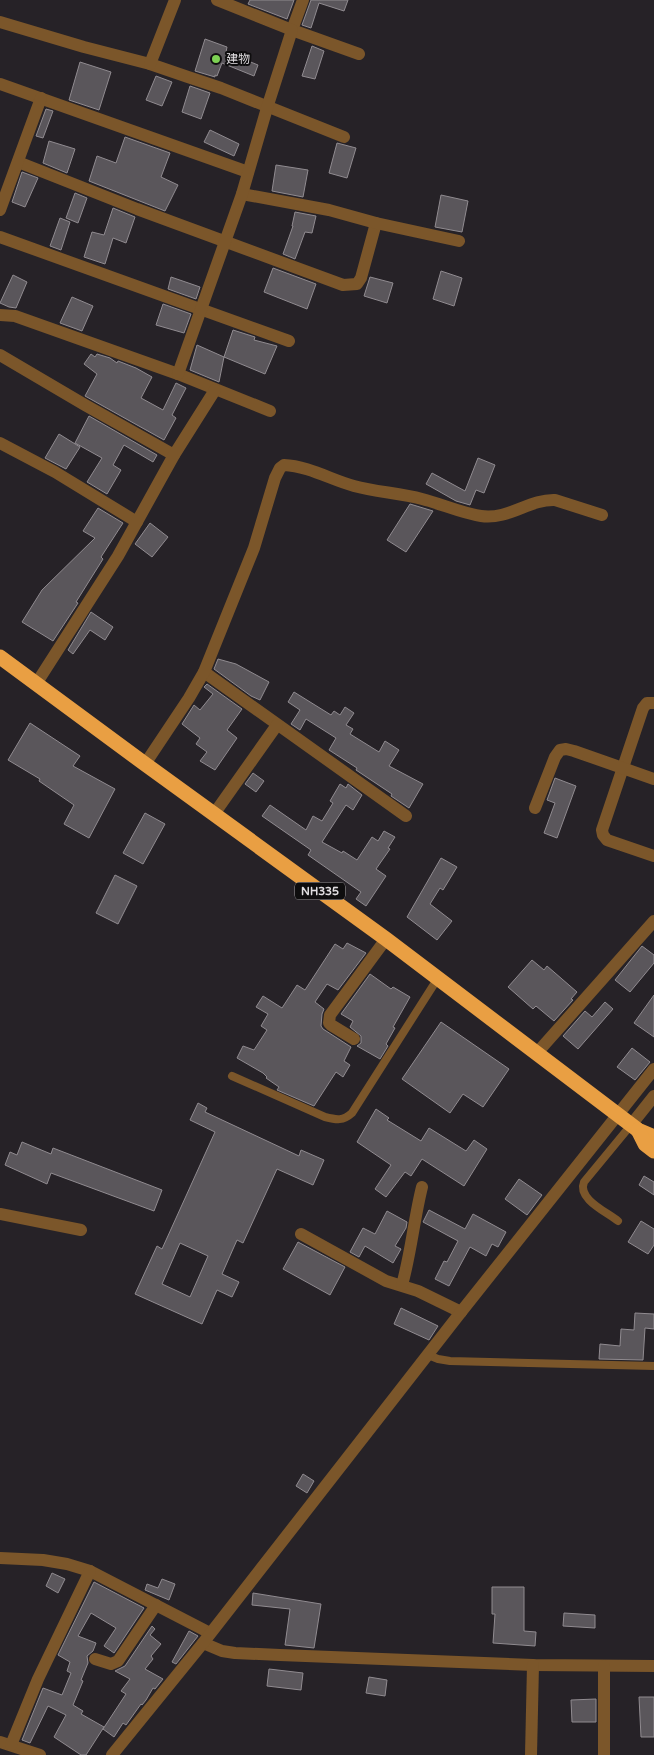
<svg xmlns="http://www.w3.org/2000/svg" width="654" height="1755" font-family="'Varela Round','Noto Sans SC',sans-serif">
  <rect width="100%" height="100%" fill="#262227"/>
  <g fill="#5a565b" stroke="#908b90" fill-rule="evenodd">
    <polygon points="250,0 294,0 287,19 248,4"/>
    <polygon points="311,0 348,0 344,11 319,3 311,28 302,25"/>
    <polygon points="205,39 227,47 226,52 258,65 254,76 222,63 217,76 215,75 215,77 195,71"/>
    <polygon points="312,46 324,51 315,79 302,76"/>
    <polygon points="80,62 111,72 99,110 69,100"/>
    <polygon points="156,76 172,82 162,106 146,100"/>
    <polygon points="190,86 210,93 201,119 182,112"/>
    <polygon points="46,109 53,111 43,138 36,136"/>
    <polygon points="210,130 239,144 234,156 204,142"/>
    <polygon points="125,137 170,153 161,177 178,185 165,211 89,181 97,156 116,163"/>
    <polygon points="49,141 75,149 67,173 43,163"/>
    <polygon points="337,143 356,148 347,178 329,173"/>
    <polygon points="276,165 308,170 303,197 272,191"/>
    <polygon points="22,172 38,178 25,207 12,202"/>
    <polygon points="75,193 87,198 78,223 66,218"/>
    <polygon points="441,195 468,201 462,232 435,227"/>
    <polygon points="113,208 135,217 126,243 113,238 105,264 84,257 92,232 104,235"/>
    <polygon points="295,212 316,216 312,233 305,232 295,259 283,254 293,226 292,226"/>
    <polygon points="60,218 70,222 61,250 50,246"/>
    <polygon points="273,268 316,284 307,309 264,292"/>
    <polygon points="441,271 462,278 454,306 433,299"/>
    <polygon points="13,275 27,282 16,308 9,307 0,303"/>
    <polygon points="171,277 200,287 196,299 168,289"/>
    <polygon points="370,277 393,283 387,303 364,296"/>
    <polygon points="72,297 93,306 82,331 60,323"/>
    <polygon points="163,304 191,314 184,333 156,325"/>
    <polygon points="233,330 255,337 254,340 277,346 265,374 224,357"/>
    <polygon points="197,345 224,357 219,382 190,370"/>
    <polygon points="91,354 95,357 97,354 110,358 117,363 118,361 136,368 152,377 141,398 163,410 176,383 186,388 172,415 176,418 164,440 85,396 97,374 84,364"/>
    <polygon points="89,416 157,455 153,462 124,445 113,465 121,470 107,494 87,482 102,458 75,443"/>
    <polygon points="59,434 80,447 66,469 45,458"/>
    <polygon points="478,458 495,465 484,493 476,490 470,505 456,501 426,484 432,473 465,491"/>
    <polygon points="410,504 433,511 406,552 387,540"/>
    <polygon points="98,508 123,523 101,557 103,559 76,602 78,603 53,641 22,622 42,590 95,538 83,531"/>
    <polygon points="150,523 168,537 152,557 135,544"/>
    <polygon points="91,612 113,627 105,640 90,630 73,654 68,650"/>
    <polygon points="218,659 236,664 269,682 260,700 251,696 214,669"/>
    <polygon points="207,684 242,709 227,730 237,738 215,770 200,761 207,752 196,744 200,738 182,724 194,705 200,710 213,694 204,687"/>
    <polygon points="294,692 331,715 334,711 340,715 345,707 354,713 346,725 353,729 350,734 379,752 385,741 399,750 389,766 423,784 409,808 391,796 392,794 356,770 357,768 329,750 336,738 306,719 300,730 291,724 300,710 288,702"/>
    <polygon points="30,723 80,756 73,766 115,789 89,838 64,824 74,805 39,781 40,779 8,760"/>
    <polygon points="253,773 264,781 256,792 245,784"/>
    <polygon points="555,778 576,786 557,838 544,833 555,803 547,800"/>
    <polygon points="340,784 346,788 348,784 362,795 353,810 346,805 322,842 342,853 343,851 357,860 372,837 378,841 384,831 395,837 388,848 390,849 376,869 386,876 366,906 356,899 361,892 308,855 311,850 262,816 270,805 306,830 313,816 322,821 333,803 330,801"/>
    <polygon points="145,813 165,824 143,864 123,853"/>
    <polygon points="441,858 457,867 443,890 440,888 430,904 452,921 437,940 407,917"/>
    <polygon points="115,875 137,886 118,924 96,913"/>
    <polygon points="347,943 366,953 338,990 327,984 315,1002 324,1009 322,1014 321,1026 323,1029 351,1047 344,1061 350,1065 343,1077 336,1072 314,1106 277,1090 279,1087 266,1078 267,1077 263,1073 237,1058 243,1046 254,1050 267,1030 261,1026 268,1014 256,1007 263,996 282,1008 297,985 305,990 335,944 343,949"/>
    <polygon points="642,946 654,955 654,963 630,992 615,980"/>
    <polygon points="532,960 544,970 547,966 577,992 571,999 573,1000 554,1021 536,1006 533,1009 508,987"/>
    <polygon points="370,974 391,989 393,987 410,997 393,1027 395,1028 386,1044 388,1046 380,1059 357,1046 361,1043 361,1036 350,1027 353,1021 341,1014"/>
    <polygon points="654,995 654,1037 634,1023"/>
    <polygon points="605,1002 613,1009 578,1049 563,1036 585,1011 592,1017"/>
    <polygon points="441,1022 509,1069 483,1107 463,1094 450,1113 402,1079"/>
    <polygon points="632,1048 650,1062 635,1080 617,1067"/>
    <path d="M198,1103L207,1108L205,1112L299,1156L301,1150L324,1160L313,1185L277,1169L243,1243L237,1240L222,1274L239,1282L232,1297L217,1290L202,1324L135,1294L157,1246L162,1249L215,1132L190,1120ZM180,1243L208,1256L190,1297L162,1284Z"/>
    <polygon points="376,1109 389,1118 387,1120 421,1141 429,1128 466,1151 474,1140 487,1149 464,1186 422,1159 411,1176 405,1172 386,1197 375,1189 391,1165 357,1142"/>
    <polygon points="22,1142 51,1154 53,1148 162,1190 154,1211 51,1173 47,1184 5,1165 10,1152 17,1155"/>
    <polygon points="644,1176 654,1182 654,1195 639,1185"/>
    <polygon points="519,1179 542,1195 527,1215 505,1199"/>
    <polygon points="429,1210 465,1229 473,1214 506,1232 498,1247 492,1244 486,1256 470,1247 449,1286 435,1279 444,1261 447,1262 458,1241 423,1222"/>
    <polygon points="387,1211 407,1222 406,1228 395,1246 401,1249 393,1263 365,1246 359,1257 350,1252 363,1228 375,1234"/>
    <polygon points="641,1221 654,1229 654,1245 648,1254 628,1242"/>
    <polygon points="298,1242 345,1267 330,1295 283,1269"/>
    <polygon points="401,1308 438,1326 429,1340 394,1324"/>
    <polygon points="635,1313 654,1314 654,1329 645,1328 643,1360 599,1359 600,1344 620,1346 621,1329 634,1330"/>
    <polygon points="303,1474 314,1481 307,1493 296,1486"/>
    <polygon points="52,1573 65,1579 58,1593 46,1586"/>
    <polygon points="162,1579 175,1584 169,1600 145,1590 147,1584 158,1588"/>
    <polygon points="94,1582 144,1608 114,1653 104,1646 116,1628 91,1613 78,1636 96,1643 93,1651 87,1656 88,1663 81,1680 83,1681 73,1705 83,1711 81,1714 104,1727 86,1755 81,1755 54,1737 66,1715 48,1706 30,1743 22,1740 43,1688 62,1695 71,1673 67,1671 70,1662 58,1655"/>
    <polygon points="492,1587 524,1587 524,1631 536,1632 535,1646 493,1643 495,1614 492,1614"/>
    <polygon points="253,1593 321,1604 314,1648 285,1645 290,1609 252,1605"/>
    <polygon points="564,1613 595,1615 595,1628 563,1626"/>
    <polygon points="152,1626 155,1629 150,1635 161,1644 151,1656 153,1659 145,1669 163,1679 155,1689 153,1688 146,1700 142,1705 141,1704 126,1725 123,1723 114,1737 103,1729 126,1694 121,1691 130,1679 115,1671 125,1666"/>
    <polygon points="189,1631 198,1636 176,1664 172,1662"/>
    <polygon points="269,1669 303,1673 301,1690 267,1686"/>
    <polygon points="369,1677 387,1680 385,1696 366,1693"/>
    <polygon points="639,1697 654,1697 654,1737 641,1737"/>
    <polygon points="596,1699 596,1722 572,1722 571,1700"/>
  </g>
  <g fill="none" stroke-linecap="round" stroke-linejoin="round">
    <g stroke="#7b562a" stroke-width="8">
      <path d="M232,1076L325,1117C337,1120 343,1121 352,1113L438,978"/>
      <path d="M618,1221C607,1212 577,1199 584,1182L631,1125"/>
      <polyline points="428,1355 438,1359 450,1361 654,1366"/>
    </g>
    <g stroke="#7b562a" stroke-width="12">
      <polyline points="303,0 292,30 359,54"/>
      <polyline points="0,22 84,47 150,64 188,77 221,88 344,137"/>
      <polyline points="150,64 175,0"/>
      <polyline points="0,84 248,172"/>
      <polyline points="18,162 137,209 343,285 357,284 361,278 376,223"/>
      <polyline points="242,194 329,210 376,223 459,241"/>
      <polyline points="0,210 41,98"/>
      <polyline points="0,237 289,341"/>
      <polyline points="0,315 15,316 178,374 270,411"/>
      <polyline points="0,355 85,405 174,455"/>
      <polyline points="178,374 242,194 267,108 292,30 217,0"/>
      <polyline points="0,443 55,472 137,522"/>
      <polyline points="204,672 406,816"/>
      <polyline points="36,684 118,556 174,455 215,390"/>
      <polyline points="654,703 647,703 643,708 602,830 603,835 607,840 654,856"/>
      <path d="M145,764L189,698L204,672L254,548L275,478L280,468L284,465C308,466 332,480 354,486C376,492 400,493 422,499C442,504 461,513 481,516C509,520 529,499 555,500L602,515"/>
      <polyline points="535,808 555,757 560,750 566,749 574,751 654,779"/>
      <polyline points="214,814 277,725"/>
      <polyline points="354,1039 331,1025 329,1023 330,1015 386,939"/>
      <polyline points="536,1054 654,921"/>
      <polyline points="631,1125 654,1096"/>
      <polyline points="0,1214 81,1230"/>
      <polyline points="301,1234 386,1281 418,1291 461,1312"/>
      <path d="M402,1285C411,1253 414,1219 422,1187"/>
      <polyline points="0,1558 43,1560 67,1564 90,1571 210,1633"/>
      <polyline points="203,1643 222,1651 235,1653 280,1655 533,1665 654,1666"/>
      <polyline points="95,1659 111,1664 118,1661 156,1605"/>
      <polyline points="604,1666 604,1755"/>
      <polyline points="0,1742 40,1755"/>
      <polyline points="11,1745 38,1679 90,1571"/>
      <polyline points="112,1755 203,1643 461,1312 654,1069"/>
      <polyline points="531,1755 533,1665"/>
    </g>
    <g stroke="#e99f43" stroke-width="15">
      <polyline points="0,657 145,764 386,939 638,1130 654,1137"/>
      <polyline points="638,1130 645,1144 654,1151"/>
    </g>
  </g>
  <circle fill="#7dd154" stroke="#0e0d0e" stroke-width="2" cx="216" cy="59" r="5"/>
  <g text-anchor="middle" dominant-baseline="central" stroke-width="4" stroke-linejoin="round" paint-order="stroke">
    <rect fill="#0e0d0e" stroke="#a29fa2" stroke-width="1" x="295" y="882.5" width="50" height="17" rx="4"/>
    <g font-size="11" font-weight="bold" fill="#e1dee1">
      <text x="320" y="891">NH335</text>
    </g>
    <g font-size="12" fill="#e1dee1" stroke="#0e0d0e" text-anchor="start">
      <text x="226" y="59">建物</text>
    </g>
  </g>
</svg>
